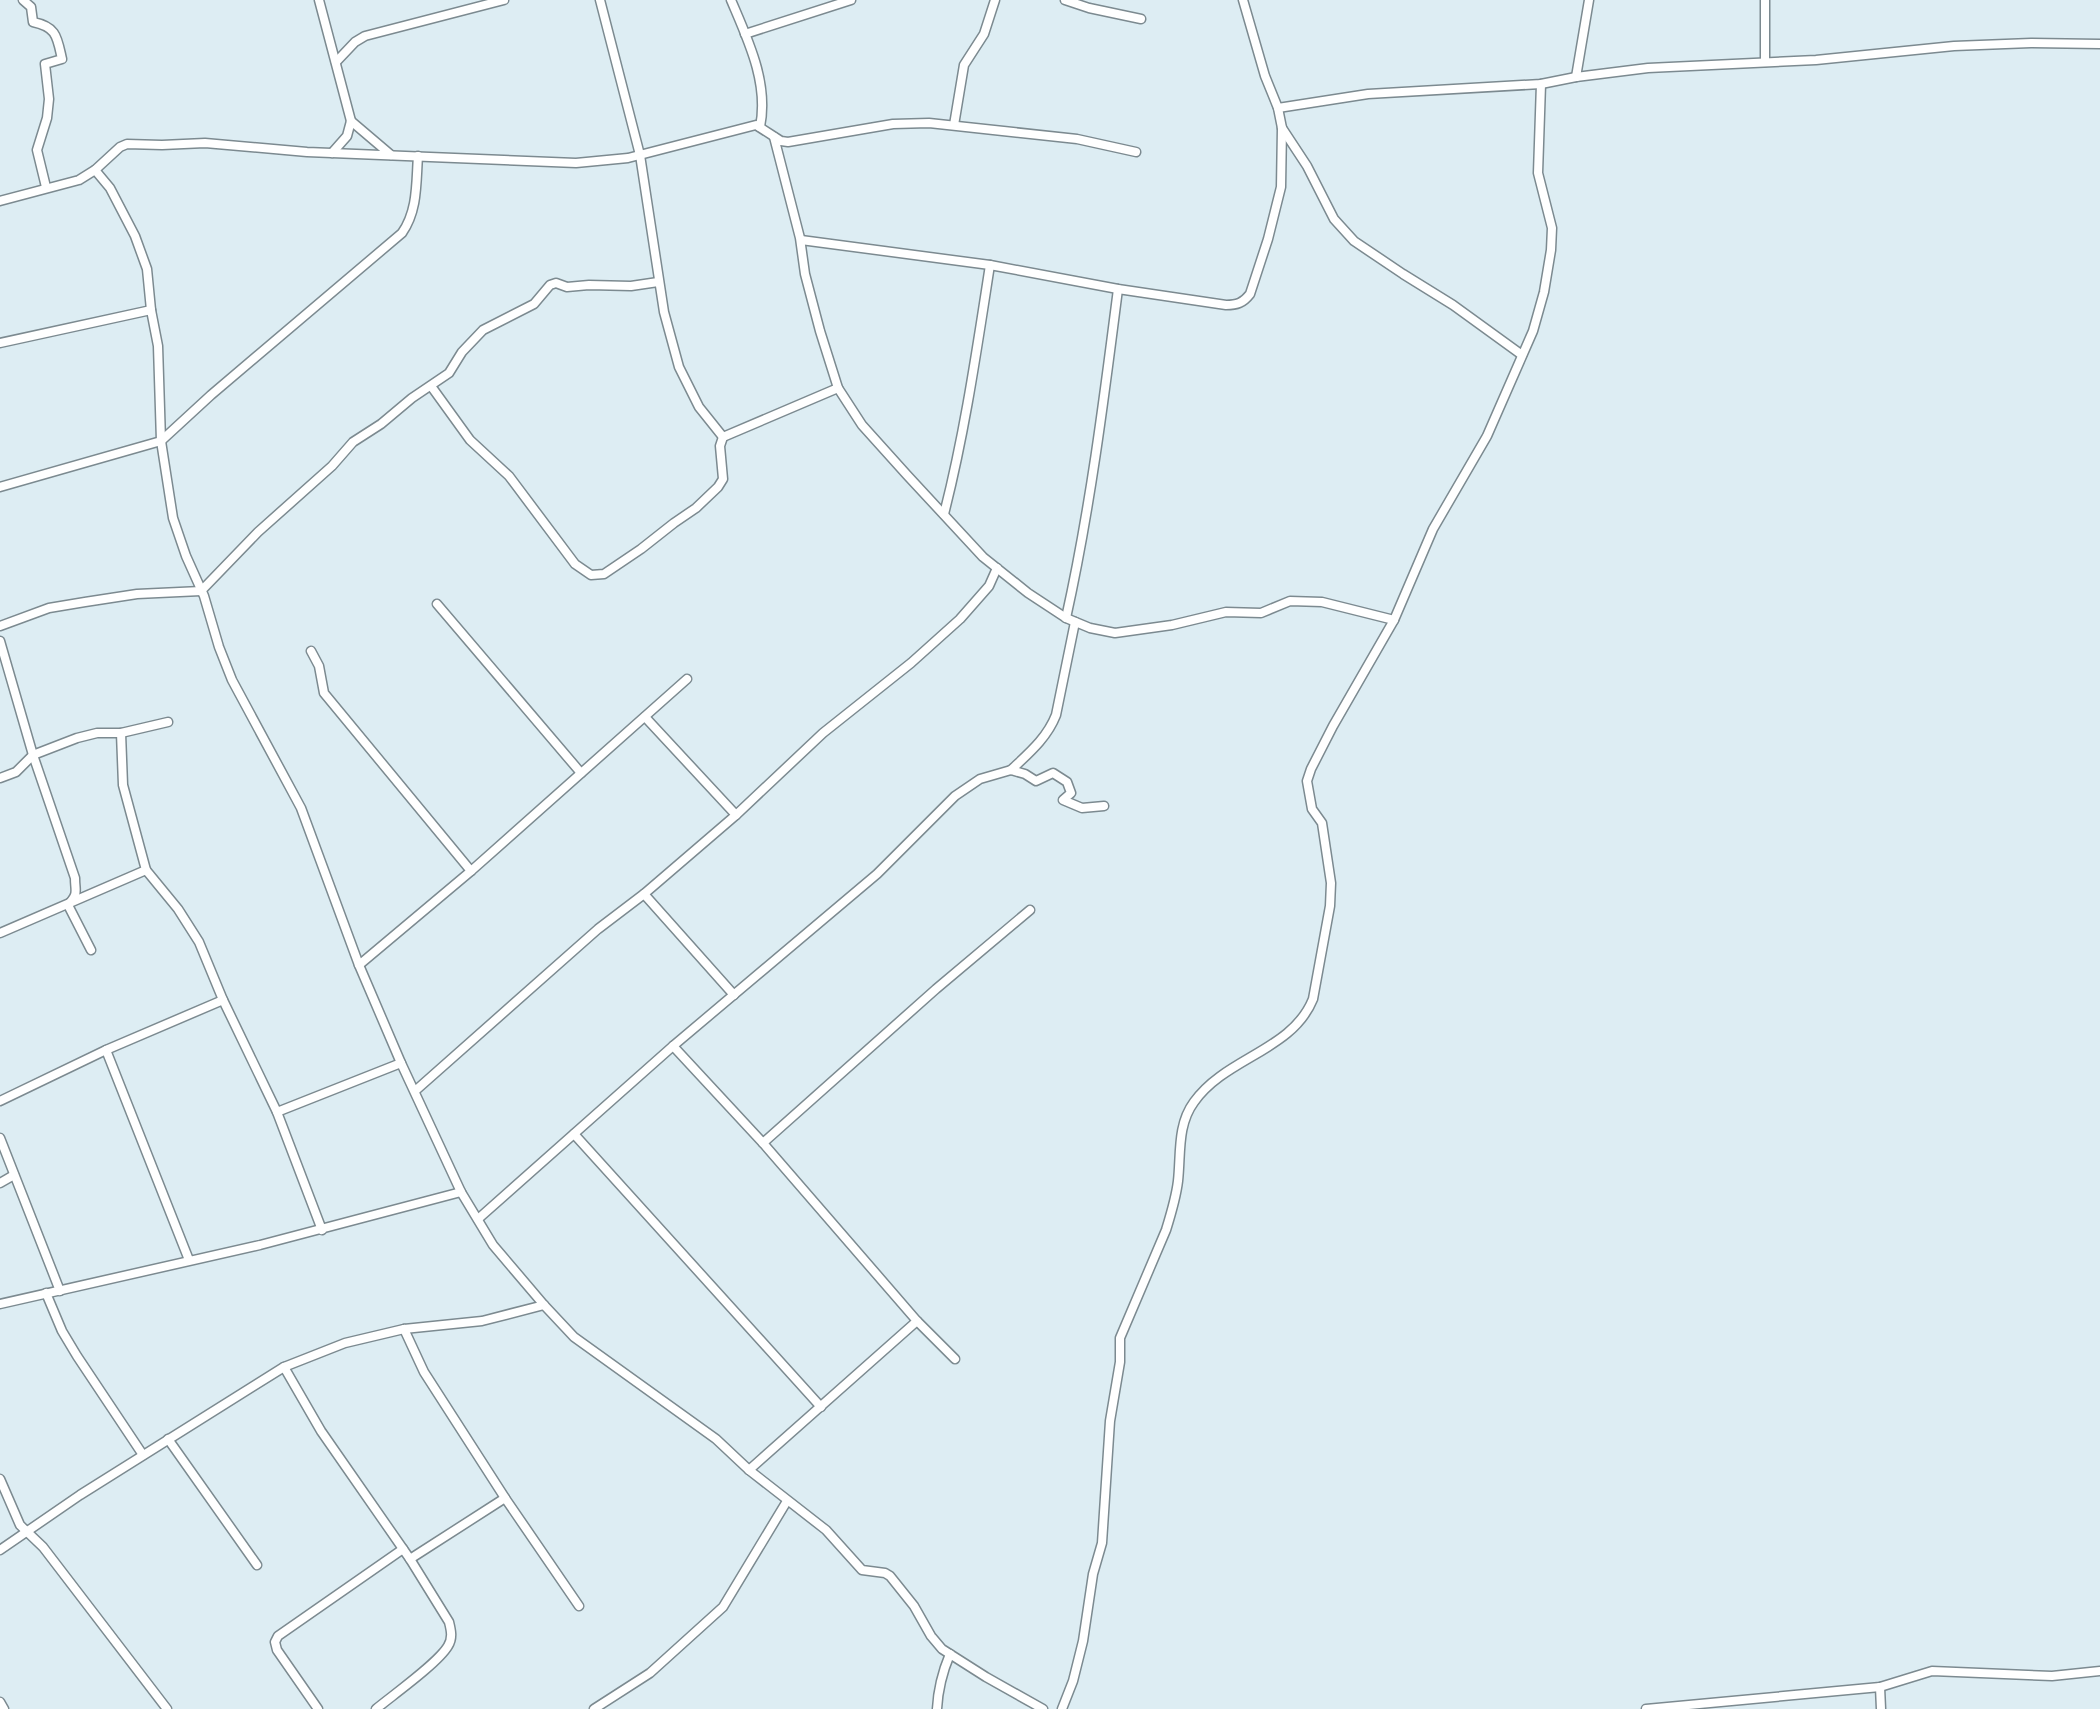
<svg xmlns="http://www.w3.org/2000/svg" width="2100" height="1709" font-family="Lora,serif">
  <rect width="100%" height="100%" fill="#ddedf3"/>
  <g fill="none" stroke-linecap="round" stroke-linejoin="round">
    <defs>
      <g id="minor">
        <path d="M23,0L31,7L33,22C57,27 57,37 62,59L45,64L49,99L47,118L37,150L46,187"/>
        <polyline points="319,0 351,121 347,136 332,153"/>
        <polyline points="600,0 640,155 664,312 679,367 699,407 723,437"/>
        <path d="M731,0C748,40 769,83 760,127"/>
        <polyline points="1065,0 1089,8 1141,19"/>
        <polyline points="745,34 851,0"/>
        <polyline points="336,62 355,42 365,36 504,0"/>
        <polyline points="1765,62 1765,0"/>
        <polyline points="1576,77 1589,0"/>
        <polyline points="1278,108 1368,94 1541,84 1576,77 1648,68 1816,60 1954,46 2031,43 2100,44"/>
        <polyline points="351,121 391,155"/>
        <polyline points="954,125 964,65 984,34 995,0"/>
        <polyline points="1282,128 1307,166 1334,219 1354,241 1403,274 1453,305 1522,355"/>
        <polyline points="774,137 800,238 805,274 820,331 838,388 862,425 907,475 983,557 1028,593 1066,618 1090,628 1115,633 1172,625 1226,612 1261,613 1290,601 1322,602 1394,620"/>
        <polyline points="95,170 110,188 135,236 147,269 151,310 158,346 161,441 173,518 186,556 204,596 219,647 232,680 301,808 359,965 401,1063 461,1192 493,1245 544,1305 574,1337 716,1439 749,1470 826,1530 862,1570 885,1573 890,1576 914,1606 931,1636 942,1649 986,1677 1043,1709"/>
        <polyline points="0,201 79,180 95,170 120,147 127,144 162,145 205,143 307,152 576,163 628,158 756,125 781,141 788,142 893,124 929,123 1077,139 1136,152"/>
        <path d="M801,240L990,265L1118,289L1226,305C1237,305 1243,303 1250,294L1268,239L1281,187L1282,128L1278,108L1265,76L1243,0"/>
        <polyline points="0,343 151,310"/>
        <polyline points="431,386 470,440 509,476 575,564 591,575 604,574 641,549 674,523 696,508 718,487 723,479 720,446 723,437"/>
        <polyline points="723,437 838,388"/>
        <path d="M0,487L161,441L211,395L402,233C418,210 416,183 418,156"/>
        <path d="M944,514C965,432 977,348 990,265"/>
        <polyline points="437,604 581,773"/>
        <path d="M1066,618C1090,510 1104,399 1118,289"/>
        <polyline points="0,626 49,608 85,602 137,594 201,591 258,532 332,466 353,442 381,424 412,398 449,373 462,352 483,330 534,304 550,285 556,283 567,287 589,285 631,286 658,282"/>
        <path d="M0,641L33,755L75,878C75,892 79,893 68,905L91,950"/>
        <polyline points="311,651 319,666 324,693 471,871"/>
        <polyline points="645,717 736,815"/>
        <path d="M1011,770C1029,753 1047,738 1056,715L1075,622"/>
        <polyline points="0,778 16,772 33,755 77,738 97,733 121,733 168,722"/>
        <polyline points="146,870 178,909 199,942 223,1000"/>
        <polyline points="644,894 734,995"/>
        <polyline points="0,933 146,870 123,785 121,733"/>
        <polyline points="359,965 471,871 687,679"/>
        <polyline points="673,1046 763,1143 917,1321 955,1359"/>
        <polyline points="106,1050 189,1260"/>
        <polyline points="415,1091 598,929 644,894 736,815 823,733 911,663 960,619 989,586 997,568"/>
        <polyline points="0,1101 106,1050 223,1000 277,1112 322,1230"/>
        <polyline points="277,1112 401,1063"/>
        <polyline points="574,1134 821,1407"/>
        <polyline points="0,1138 60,1291"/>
        <polyline points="763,1143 936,989 1030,910"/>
        <polyline points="0,1183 14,1175"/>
        <polyline points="478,1219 673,1046 877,874 955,796 980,779 1011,770 1025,774 1036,781 1053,773 1067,782 1071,793 1063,800 1082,808 1104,806"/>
        <polyline points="46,1293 62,1331 77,1356 143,1455"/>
        <polyline points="0,1304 260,1245 461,1192"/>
        <polyline points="404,1329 424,1372 505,1498 579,1606"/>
        <path d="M284,1367L321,1431L410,1559L449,1622C451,1630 453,1638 448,1646C438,1663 393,1695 376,1709"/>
        <polyline points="168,1439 257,1565"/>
        <polyline points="749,1470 917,1321"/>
        <polyline points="0,1479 20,1525 43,1547 167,1709"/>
        <polyline points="0,1550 80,1495 284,1367 345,1343 404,1329 482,1321 544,1305"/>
        <polyline points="410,1559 505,1498"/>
        <polyline points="1880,1687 1881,1709"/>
        <polyline points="0,1702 4,1709"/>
        <polyline points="318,1709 277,1650 275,1642 278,1636 403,1549"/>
        <polyline points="594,1709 650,1673 723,1607 787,1501"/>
        <path d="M937,1709C938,1689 942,1673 950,1654"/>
        <path d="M1062,1709L1073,1681L1083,1641L1093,1574L1102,1543L1110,1421L1120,1362V1338L1166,1230C1171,1214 1176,1198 1178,1181C1181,1154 1177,1125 1194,1102C1226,1057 1292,1051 1313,999L1330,906L1331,883L1322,823L1312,809L1307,781L1311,769L1333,726L1394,620L1433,529L1487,436L1533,331L1544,292L1551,250L1552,228L1538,173L1541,84"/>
        <polyline points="1646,1709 1880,1687 1932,1671 2052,1676 2100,1671"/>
      </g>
    </defs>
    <use href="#minor" stroke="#7c8a90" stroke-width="11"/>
    <use href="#minor" stroke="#fff" stroke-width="8"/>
  </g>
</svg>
